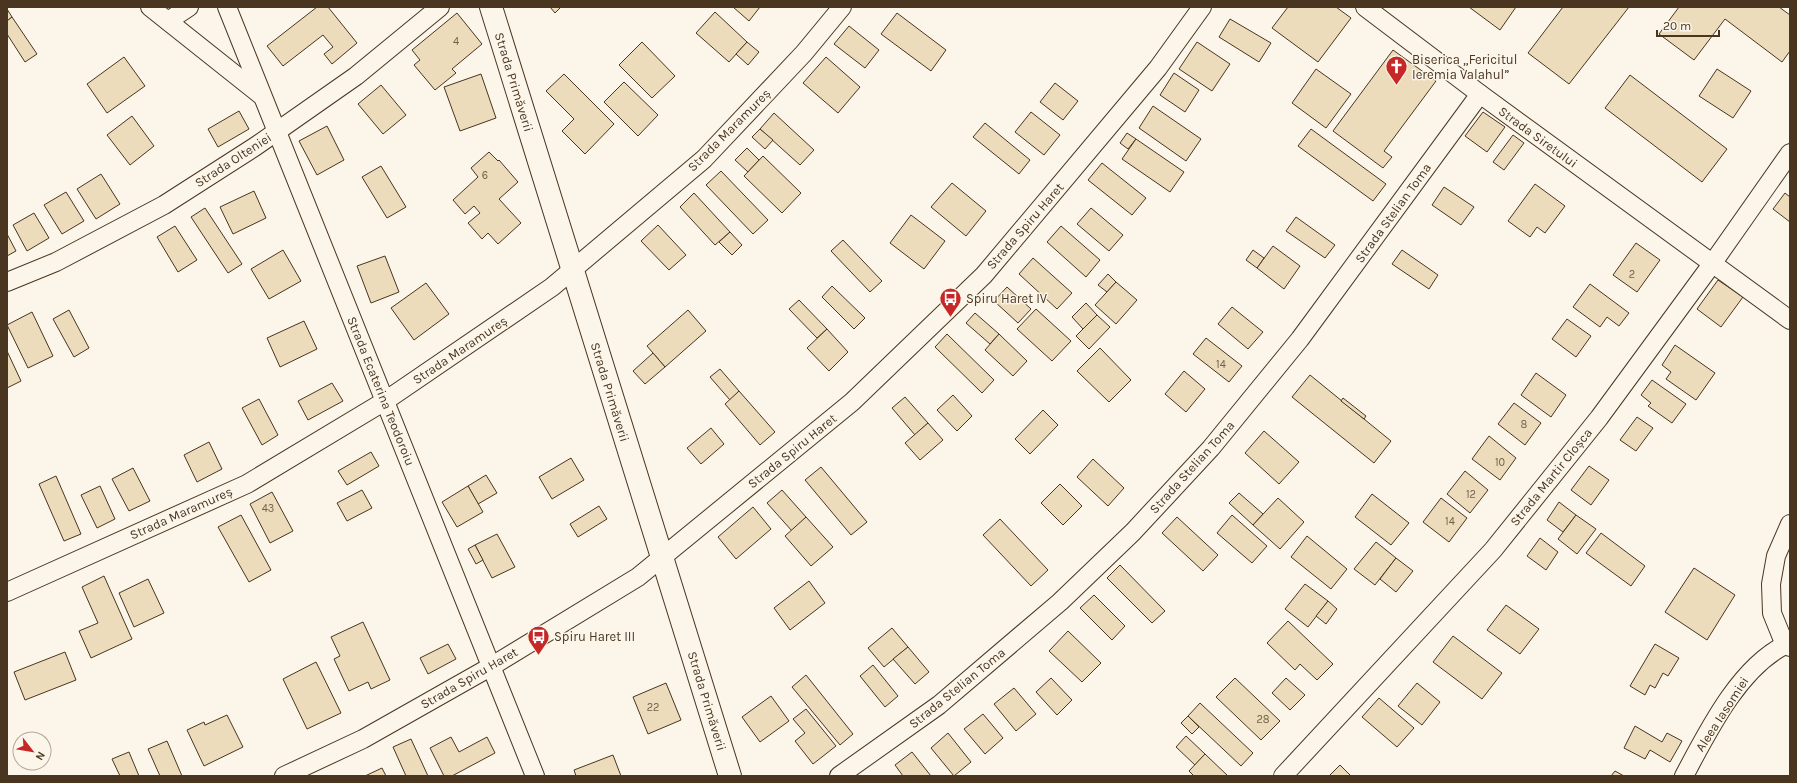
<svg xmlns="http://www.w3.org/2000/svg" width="1797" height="783" font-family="Karla,sans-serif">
  <rect width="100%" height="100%" fill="#fbf6e9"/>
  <g fill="#ecdcbc" stroke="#4a3520">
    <polygon points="317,7 328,7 357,43 332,64 324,54 333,47 323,35 283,66 267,46"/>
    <polygon points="550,7 561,7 555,13"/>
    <polygon points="733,7 760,7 749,21"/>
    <polygon points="1288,7 1336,7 1351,18 1318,62 1272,28"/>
    <polygon points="1469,7 1516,7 1500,30"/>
    <polygon points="1563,7 1629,7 1569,84 1528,53"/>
    <polygon points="1679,7 1779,7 1790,15 1790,51 1782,62 1725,19 1694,60 1659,34"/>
    <polygon points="7,9 12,17 7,21"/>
    <polygon points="715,12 747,42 729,62 696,33"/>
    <polygon points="457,13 482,44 452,69 456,73 435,90 414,65 420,60 412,50"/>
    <polygon points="897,13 946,50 931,71 881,34"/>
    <polygon points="12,17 37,54 25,62 7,34 7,21"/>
    <polygon points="1230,19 1271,43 1259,62 1219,37"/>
    <polygon points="849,26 879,50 865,68 834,44"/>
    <polygon points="642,42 675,76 652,98 619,65"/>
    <polygon points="747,42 759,52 748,65 736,54"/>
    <polygon points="1197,42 1230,64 1212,91 1179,69"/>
    <polygon points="1393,50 1436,81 1384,151 1392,157 1383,168 1333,131"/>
    <polygon points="124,57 145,86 107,113 87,84"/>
    <polygon points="826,57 860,87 838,113 803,83"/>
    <polygon points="1316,69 1351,94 1326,128 1292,103"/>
    <polygon points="1717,69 1751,91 1733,118 1699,96"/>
    <polygon points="1174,73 1199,90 1185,112 1160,95"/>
    <polygon points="481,74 496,118 460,131 444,87"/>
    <polygon points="564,74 614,124 585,154 562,131 574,119 546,91"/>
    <polygon points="1630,75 1727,149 1702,182 1605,108"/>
    <polygon points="624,82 658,115 638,136 604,102"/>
    <polygon points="1055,83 1078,101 1063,120 1040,102"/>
    <polygon points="381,85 406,115 383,134 358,104"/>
    <polygon points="1153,106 1201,139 1186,161 1139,128"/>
    <polygon points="239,111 249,129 218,147 208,129"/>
    <polygon points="1031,112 1060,135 1044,155 1015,132"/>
    <polygon points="1483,112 1505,127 1487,152 1465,136"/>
    <polygon points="774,113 814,150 800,165 760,129"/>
    <polygon points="132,116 154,146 130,165 107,135"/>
    <polygon points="985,123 1030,160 1019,174 973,137"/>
    <polygon points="327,126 344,160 317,175 299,141"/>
    <polygon points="760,129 773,140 765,149 752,137"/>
    <polygon points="1311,129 1386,184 1373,201 1298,146"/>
    <polygon points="1127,133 1136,139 1128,149 1120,143"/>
    <polygon points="1513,135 1524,143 1504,170 1493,162"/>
    <polygon points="1136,139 1184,172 1170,192 1122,159"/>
    <polygon points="747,148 759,160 748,172 735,160"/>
    <polygon points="489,152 498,161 499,160 518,182 499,199 521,223 498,244 488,233 482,239 468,223 480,213 474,206 465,214 453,200 478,177 471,168"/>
    <polygon points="763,156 801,193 782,213 744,176"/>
    <polygon points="1102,163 1146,198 1132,215 1088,180"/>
    <polygon points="381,166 406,207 387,218 362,177"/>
    <polygon points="721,171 768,220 753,234 706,185"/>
    <polygon points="101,174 120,204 96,219 77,189"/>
    <polygon points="952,183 986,211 966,236 931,207"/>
    <polygon points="1535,184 1565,206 1545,233 1537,227 1530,237 1508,221"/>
    <polygon points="1444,187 1474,207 1461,225 1432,205"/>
    <polygon points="254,191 266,218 233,234 220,207"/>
    <polygon points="66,192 84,221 62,234 44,205"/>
    <polygon points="694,193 730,232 715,245 680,207"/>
    <polygon points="1785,193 1790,197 1790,222 1773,209"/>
    <polygon points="205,208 242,264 228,273 191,217"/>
    <polygon points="1091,208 1123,235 1109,251 1077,224"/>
    <polygon points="34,213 49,238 27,251 13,225"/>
    <polygon points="911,215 945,241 924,269 890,243"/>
    <polygon points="1296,217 1335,245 1325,258 1286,231"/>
    <polygon points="658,225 686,255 669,270 641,241"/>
    <polygon points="175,226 197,260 178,272 157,237"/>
    <polygon points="1061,226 1100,260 1086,277 1047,242"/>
    <polygon points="730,232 742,245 732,255 719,242"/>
    <polygon points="7,234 16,251 7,256"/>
    <polygon points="843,240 882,281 870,292 831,251"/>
    <polygon points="1636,243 1660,260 1637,292 1613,275"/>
    <polygon points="1273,246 1300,266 1284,289 1257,268"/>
    <polygon points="283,250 301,281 269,299 251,269"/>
    <polygon points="1253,250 1264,258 1257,268 1246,260"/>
    <polygon points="1402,250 1438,275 1429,289 1392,264"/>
    <polygon points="385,256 399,292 371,303 357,266"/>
    <polygon points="1033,258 1072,293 1057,309 1019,274"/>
    <polygon points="1108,274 1116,282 1107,292 1098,285"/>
    <polygon points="1718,280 1743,297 1721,327 1697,309"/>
    <polygon points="1116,282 1137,300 1116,324 1095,305"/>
    <polygon points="426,283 449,314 414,340 391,308"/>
    <polygon points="1590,284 1629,313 1619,326 1607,317 1600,327 1573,307"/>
    <polygon points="832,286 865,318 854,329 822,297"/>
    <polygon points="1007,287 1031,309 1018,323 994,301"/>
    <polygon points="799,300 827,329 817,338 789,309"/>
    <polygon points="1086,303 1097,315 1083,329 1072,317"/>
    <polygon points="1232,307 1263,332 1248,349 1218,324"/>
    <polygon points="1036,309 1071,341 1052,361 1017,329"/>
    <polygon points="69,310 89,348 74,357 53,319"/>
    <polygon points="688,310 706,331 665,367 647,346"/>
    <polygon points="32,312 53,356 28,368 7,325"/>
    <polygon points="975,313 999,334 990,344 966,323"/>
    <polygon points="1097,315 1110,327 1089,349 1076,336"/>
    <polygon points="1567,319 1591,336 1576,357 1552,339"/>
    <polygon points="304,321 317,349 280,367 267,338"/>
    <polygon points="827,329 848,352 829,371 807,348"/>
    <polygon points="947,334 994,380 982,393 935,347"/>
    <polygon points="999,334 1027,361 1013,376 985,350"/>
    <polygon points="1206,338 1242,366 1229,382 1193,354"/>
    <polygon points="1675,345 1715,373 1696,400 1666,379 1671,372 1662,365"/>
    <polygon points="1100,348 1131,380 1109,402 1077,371"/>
    <polygon points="7,351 21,381 7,388"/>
    <polygon points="653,353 665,367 645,384 633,371"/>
    <polygon points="720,369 739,391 730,400 710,377"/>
    <polygon points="1184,371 1205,389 1186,412 1165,394"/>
    <polygon points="1536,373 1566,395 1551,417 1521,395"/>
    <polygon points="1310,375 1391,441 1374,463 1292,397"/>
    <polygon points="1652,380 1686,404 1672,423 1648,406 1651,403 1641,395"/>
    <polygon points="332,383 343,401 308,420 298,401"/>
    <polygon points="739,391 775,432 760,445 725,404"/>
    <polygon points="953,395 972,416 957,431 937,410"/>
    <polygon points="905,397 928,423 915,435 892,408"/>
    <polygon points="1343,398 1366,416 1364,419 1341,401"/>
    <polygon points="259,399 278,435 262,445 242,408"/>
    <polygon points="1514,403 1541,423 1525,445 1498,424"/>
    <polygon points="1043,410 1058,425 1030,454 1015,439"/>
    <polygon points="1637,417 1653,428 1636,451 1620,440"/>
    <polygon points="928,423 943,440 920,460 905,443"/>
    <polygon points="711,428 724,444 701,464 687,448"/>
    <polygon points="1264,431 1299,462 1279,484 1245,453"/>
    <polygon points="1489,436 1516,458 1500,480 1472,459"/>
    <polygon points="209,442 222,469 197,482 184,455"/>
    <polygon points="371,452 379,466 347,485 338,471"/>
    <polygon points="571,458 584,480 552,499 539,477"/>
    <polygon points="1093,459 1124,488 1108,506 1077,477"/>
    <polygon points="1589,466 1609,480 1591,505 1571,490"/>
    <polygon points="821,467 867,522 851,535 805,480"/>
    <polygon points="133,468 150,501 129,511 112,479"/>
    <polygon points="1465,471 1488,490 1470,513 1447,494"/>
    <polygon points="486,475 497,493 478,504 468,486"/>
    <polygon points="56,476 81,534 64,541 39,484"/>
    <polygon points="1060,484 1082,506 1063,525 1041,503"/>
    <polygon points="100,486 115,519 97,528 81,495"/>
    <polygon points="468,486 483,512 457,527 442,502"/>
    <polygon points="362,490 372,508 347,521 337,503"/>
    <polygon points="782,490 806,517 792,531 767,503"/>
    <polygon points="272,492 293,531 270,543 250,504"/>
    <polygon points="1239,493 1263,514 1253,525 1229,503"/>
    <polygon points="1372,494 1409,523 1391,545 1355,517"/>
    <polygon points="1278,498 1304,522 1280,549 1253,525"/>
    <polygon points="1441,498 1467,518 1449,542 1423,522"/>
    <polygon points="1559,502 1576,515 1563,532 1547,520"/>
    <polygon points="599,506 607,519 578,537 570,524"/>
    <polygon points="753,507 771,529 736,559 718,537"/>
    <polygon points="241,515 271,570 249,582 218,527"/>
    <polygon points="1232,515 1267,546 1252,563 1217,533"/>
    <polygon points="1576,515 1596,529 1577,554 1558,539"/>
    <polygon points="806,517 833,547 811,566 785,536"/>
    <polygon points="1177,517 1218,555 1203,571 1162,533"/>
    <polygon points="1000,519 1048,570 1031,586 983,535"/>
    <polygon points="1601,533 1645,566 1631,586 1586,553"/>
    <polygon points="497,534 515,567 492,578 475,545"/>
    <polygon points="1307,536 1347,569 1331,589 1291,557"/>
    <polygon points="1540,538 1558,552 1546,570 1527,556"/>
    <polygon points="1376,542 1396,558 1375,585 1354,569"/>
    <polygon points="475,545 483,560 476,564 468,549"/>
    <polygon points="1396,558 1413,571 1396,592 1380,579"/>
    <polygon points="1120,565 1165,611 1152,623 1107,578"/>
    <polygon points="1694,568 1735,595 1707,640 1665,612"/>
    <polygon points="104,576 132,639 91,658 79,631 98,623 82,587"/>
    <polygon points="148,579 164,613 134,627 119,593"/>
    <polygon points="809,581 825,603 790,630 774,608"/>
    <polygon points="1305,584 1328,601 1308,627 1285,609"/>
    <polygon points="1094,595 1125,626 1112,640 1080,608"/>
    <polygon points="1328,601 1337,609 1326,624 1316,616"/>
    <polygon points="1506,605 1539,629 1520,654 1487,630"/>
    <polygon points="1288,621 1333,664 1317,680 1300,664 1295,670 1267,643"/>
    <polygon points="363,622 390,680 371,689 368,682 349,691 334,659 340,656 331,637"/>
    <polygon points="892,628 908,647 884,667 868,648"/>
    <polygon points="1068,631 1101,663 1082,682 1049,651"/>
    <polygon points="1453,636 1502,673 1482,699 1433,662"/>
    <polygon points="448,644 456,659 428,674 420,658"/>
    <polygon points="1655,644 1679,658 1668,676 1663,673 1655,688 1650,685 1645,695 1630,686"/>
    <polygon points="908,647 929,672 915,684 893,659"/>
    <polygon points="65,652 76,680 25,700 14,672"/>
    <polygon points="316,662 341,713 307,729 283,679"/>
    <polygon points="873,665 898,696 885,707 860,676"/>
    <polygon points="806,675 853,734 840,745 792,687"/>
    <polygon points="1051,678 1072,700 1057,715 1036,692"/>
    <polygon points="1235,678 1280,721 1261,740 1216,697"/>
    <polygon points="1286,678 1305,695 1290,710 1272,693"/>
    <polygon points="666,683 681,720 648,734 633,697"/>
    <polygon points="1417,683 1440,702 1422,725 1398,706"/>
    <polygon points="1014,688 1036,714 1016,731 994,704"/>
    <polygon points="771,696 789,721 760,742 742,717"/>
    <polygon points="1379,698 1414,728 1397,747 1362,717"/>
    <polygon points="1200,703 1253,753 1241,766 1188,716"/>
    <polygon points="806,709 836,746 813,764 795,741 805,733 793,719"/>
    <polygon points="983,714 1003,738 985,754 964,729"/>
    <polygon points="227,715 243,747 204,766 187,730 204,722 205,725"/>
    <polygon points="1188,716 1199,727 1192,734 1181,723"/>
    <polygon points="1635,726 1662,742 1667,733 1682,741 1670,762 1650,750 1645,759 1624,748"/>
    <polygon points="948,733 971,762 954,776 931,748"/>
    <polygon points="1186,736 1205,754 1195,765 1176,747"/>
    <polygon points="451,737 459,752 487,737 495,753 452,776 444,776 430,748"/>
    <polygon points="411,739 428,776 406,776 393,747"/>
    <polygon points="167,741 182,776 160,776 148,749"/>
    <polygon points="129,752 139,776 120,776 112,759"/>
    <polygon points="912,752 931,776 903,776 895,765"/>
    <polygon points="1205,754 1228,776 1194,776 1189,771"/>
    <polygon points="613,755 621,776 576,776 574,770"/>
    <polygon points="1340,765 1351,776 1329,776"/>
    <polygon points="382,768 386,776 365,776"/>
    <polygon points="1615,771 1624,776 1611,776"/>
  </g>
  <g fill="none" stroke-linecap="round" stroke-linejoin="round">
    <defs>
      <g id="street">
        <polyline points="150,7 262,96"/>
        <polyline points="227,7 535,776"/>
        <polyline points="1365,7 1480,94 1790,320"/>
        <polyline points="168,21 189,7"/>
        <polyline points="7,282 56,262 164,205 256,146 356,76 440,7"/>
        <polyline points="1790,524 1776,556 1771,584 1772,613 1785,645 1790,647"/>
        <polyline points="7,592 247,484 385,401 552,287 704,159 804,53 842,7"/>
        <polyline points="284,776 363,739 492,666 638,577 852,402 984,275 1158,68 1202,7"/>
        <polyline points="839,776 939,705 1060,602 1133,532 1211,448 1300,339 1480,94"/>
        <polyline points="1283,776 1493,550 1599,418 1712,264 1790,153"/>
        <path d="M1684,776C1708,731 1739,668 1785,645"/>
      </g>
      <polyline id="secondary" points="491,7 730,776"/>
    </defs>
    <use href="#street" stroke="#4a3520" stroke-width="20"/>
    <use href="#secondary" stroke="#4a3520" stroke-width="24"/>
    <use href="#street" stroke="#fbf6e9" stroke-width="18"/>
    <use href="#secondary" stroke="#fbf6e9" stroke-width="22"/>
  </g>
  <defs>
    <symbol id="church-pin" viewBox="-11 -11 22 30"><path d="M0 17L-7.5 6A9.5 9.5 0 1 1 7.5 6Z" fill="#c62828" stroke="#fbf6e9"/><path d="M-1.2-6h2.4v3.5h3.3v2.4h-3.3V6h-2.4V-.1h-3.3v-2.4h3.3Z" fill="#fff"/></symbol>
    <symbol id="bus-pin" viewBox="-11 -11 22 30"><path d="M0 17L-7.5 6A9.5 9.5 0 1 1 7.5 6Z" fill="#c62828" stroke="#fbf6e9"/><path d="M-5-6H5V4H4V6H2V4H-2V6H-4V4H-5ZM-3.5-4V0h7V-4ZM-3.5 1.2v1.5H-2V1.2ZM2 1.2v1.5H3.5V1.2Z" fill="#fff"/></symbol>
  </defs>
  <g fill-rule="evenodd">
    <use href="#church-pin" x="1384" y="54" width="25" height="34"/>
    <use href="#bus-pin" x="938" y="286" width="25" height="34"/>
    <use href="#bus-pin" x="526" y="624" width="25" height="34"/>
  </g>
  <g text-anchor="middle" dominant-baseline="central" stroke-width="3" stroke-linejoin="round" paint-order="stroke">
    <g font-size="11" fill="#725f47">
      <text x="456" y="41">4</text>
      <text x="485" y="175">6</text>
      <text x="1632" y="274">2</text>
      <text x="1221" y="364">14</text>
      <text x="1524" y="424">8</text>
      <text x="1500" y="462">10</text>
      <text x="1471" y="494">12</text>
      <text x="268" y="508">43</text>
      <text x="1450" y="521">14</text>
      <text x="653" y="707">22</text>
      <text x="1263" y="719">28</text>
    </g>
    <g font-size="13" fill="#4a3520" stroke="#fbf6e9" text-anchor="start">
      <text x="1412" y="59">Biserica „Fericitul<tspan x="1412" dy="15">Ieremia Valahul”</tspan></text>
      <text x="966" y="298">Spiru Haret IV</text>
      <text x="554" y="636">Spiru Haret III</text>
    </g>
    <g font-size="13" fill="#4a3520" stroke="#fbf6e9">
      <text transform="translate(514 82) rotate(73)">Strada Primăverii</text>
      <text transform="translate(729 130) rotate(-45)">Strada Maramureș</text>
      <text transform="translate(1538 137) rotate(36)">Strada Siretului</text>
      <text transform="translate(233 160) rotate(-33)">Strada Olteniei</text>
      <text transform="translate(1393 213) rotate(-54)">Strada Stelian Toma</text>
      <text transform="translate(1025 226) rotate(-49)">Strada Spiru Haret</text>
      <text transform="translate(460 350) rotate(-34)">Strada Maramureș</text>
      <text transform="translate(381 391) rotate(68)">Strada Ecaterina Teodoroiu</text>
      <text transform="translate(610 392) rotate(73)">Strada Primăverii</text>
      <text transform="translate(792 451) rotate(-39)">Strada Spiru Haret</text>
      <text transform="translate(1192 467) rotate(-48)">Strada Stelian Toma</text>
      <text transform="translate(1551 477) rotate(-51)">Strada Martir Cloșca</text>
      <text transform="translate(181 513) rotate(-24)">Strada Maramureș</text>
      <text transform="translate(469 678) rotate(-30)">Strada Spiru Haret</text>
      <text transform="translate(957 688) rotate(-39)">Strada Stelian Toma</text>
      <text transform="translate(707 701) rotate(73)">Strada Primăverii</text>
      <text transform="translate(1722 714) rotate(-57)">Aleea Iasomiei</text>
    </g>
  </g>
  <rect width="1797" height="783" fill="none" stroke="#4a3520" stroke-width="16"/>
  <g transform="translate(32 751) rotate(121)"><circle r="19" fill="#fbf6e9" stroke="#b4a999"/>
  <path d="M0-3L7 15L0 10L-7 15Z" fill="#c62828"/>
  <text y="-6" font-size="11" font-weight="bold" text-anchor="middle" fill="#4a3520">N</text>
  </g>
  <path d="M1657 30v6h62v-6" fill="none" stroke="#4a3520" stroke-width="2"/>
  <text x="1663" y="30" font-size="12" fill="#4a3520" stroke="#fbf6e9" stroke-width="3" paint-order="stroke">20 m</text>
</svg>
